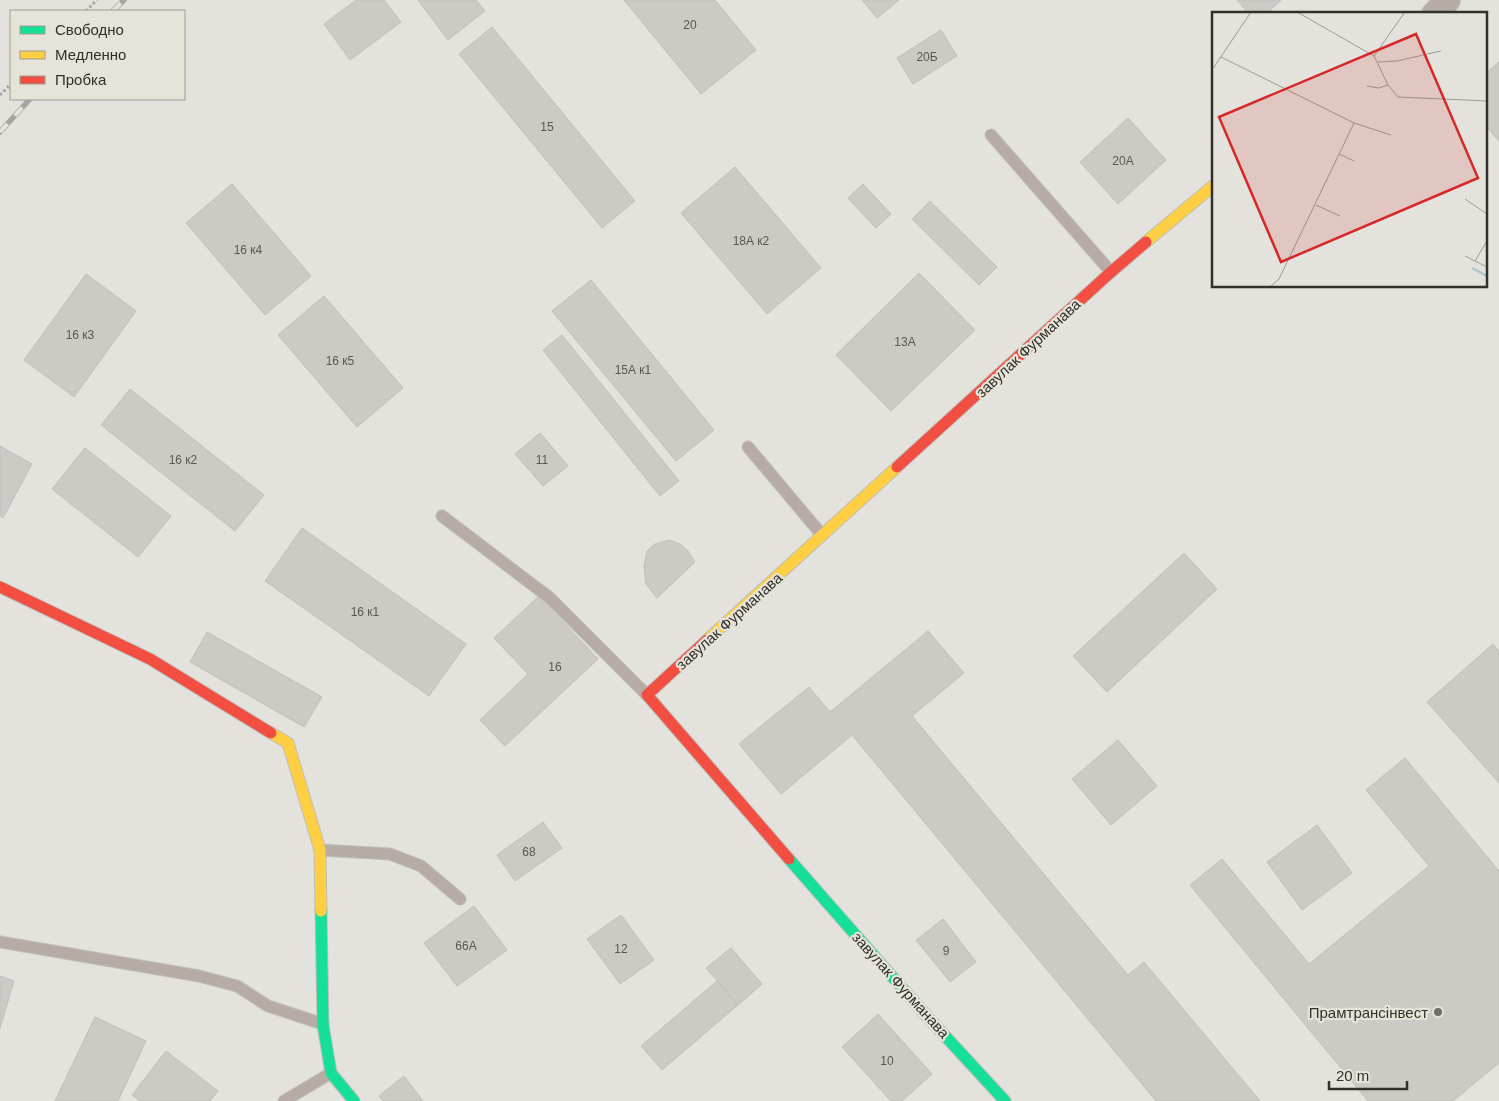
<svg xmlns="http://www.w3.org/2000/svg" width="1499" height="1101" font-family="Arial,sans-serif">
  <rect width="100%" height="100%" fill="#e3e2dc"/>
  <g fill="#cdcac6" stroke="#c1bebb">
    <polygon points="356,0 384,0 401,22 350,60 324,24"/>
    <polygon points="418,0 476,0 485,11 448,40"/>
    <polygon points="624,0 715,0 756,50 701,94"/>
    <polygon points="862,0 899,0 877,18"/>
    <polygon points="1237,0 1281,0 1266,14 1249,14"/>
    <polygon points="492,27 635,201 602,228 459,54"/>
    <polygon points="941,30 957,56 913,84 897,58"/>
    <polygon points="1499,62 1499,141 1485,125 1485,74"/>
    <polygon points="1128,118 1166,160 1118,204 1080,162"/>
    <polygon points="735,167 821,268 767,314 681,213"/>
    <polygon points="232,184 311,276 265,315 186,223"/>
    <polygon points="863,184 891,214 876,228 848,198"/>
    <polygon points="930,201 997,267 979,285 912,219"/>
    <polygon points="919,273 975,330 891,411 836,355"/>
    <polygon points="86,274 136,311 74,397 24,360"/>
    <polygon points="591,280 714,430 676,461 552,311"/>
    <polygon points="324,296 403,388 357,427 278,335"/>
    <polygon points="562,335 679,481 660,496 543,350"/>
    <polygon points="130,389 264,495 235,531 101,425"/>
    <polygon points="540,433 568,466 543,486 515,454"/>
    <polygon points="0,446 32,464 3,518 0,516"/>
    <polygon points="85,448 171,516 138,557 52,489"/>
    <polygon points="302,528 466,644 429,696 265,581"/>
    <polygon points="669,540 680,544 688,551 695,562 657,598 646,584 644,566 647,551 655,544"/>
    <polygon points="1184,553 1217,589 1107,692 1073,656"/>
    <polygon points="539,596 598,659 505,746 480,720 528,674 494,638"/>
    <polygon points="928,631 964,673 912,716 1128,975 1144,962 1260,1101 1156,1101 852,735 781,794 739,744 809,687 830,712"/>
    <polygon points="207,632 322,697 304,727 190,662"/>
    <polygon points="1493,644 1499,651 1499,783 1427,702"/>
    <polygon points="1118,740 1157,786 1111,825 1072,779"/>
    <polygon points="1405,758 1499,871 1499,1063 1453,1101 1368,1101 1190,885 1222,859 1309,964 1429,866 1366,790"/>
    <polygon points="543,822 562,848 515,881 497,855"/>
    <polygon points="1317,825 1352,873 1302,910 1267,862"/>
    <polygon points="474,906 507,950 457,986 424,943"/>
    <polygon points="621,915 654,960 620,984 587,939"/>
    <polygon points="943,919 976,962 950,982 916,940"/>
    <polygon points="731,948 762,984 738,1005 706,968"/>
    <polygon points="0,976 14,981 0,1028"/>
    <polygon points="717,981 738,1005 662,1070 641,1046"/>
    <polygon points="878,1014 932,1074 902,1101 891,1101 842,1047"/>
    <polygon points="95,1017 146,1041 118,1101 55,1101"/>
    <polygon points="166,1051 218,1091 210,1101 140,1101 132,1095"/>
    <polygon points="404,1076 423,1101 383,1101 379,1096"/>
  </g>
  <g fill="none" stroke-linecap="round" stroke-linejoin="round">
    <defs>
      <g id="lane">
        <polyline points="991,135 1111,272"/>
        <polyline points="748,447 822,535"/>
        <polyline points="442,516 550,598 647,695"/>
        <polyline points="320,850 390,854 421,866 460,899"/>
        <polyline points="0,942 199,976 237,986 268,1006 323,1024"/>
        <polyline points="284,1101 331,1073"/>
      </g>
      <polyline id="street" points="1434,14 1448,0"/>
      <g id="fast">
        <polyline points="789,859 924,1013 1005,1101"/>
        <polyline points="321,911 323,1025 331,1073 354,1101"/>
      </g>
      <g id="slow">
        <polyline points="1146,242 1213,186"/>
        <polyline points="707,640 897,467"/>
        <polyline points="271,733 288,743 320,850 321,911"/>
      </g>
      <g id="jam">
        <polyline points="897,467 1111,272 1146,242"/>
        <polyline points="0,587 150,659 271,733"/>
        <polyline points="707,640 647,695 789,859"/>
      </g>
    </defs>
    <use href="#lane" stroke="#bfbeb9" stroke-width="13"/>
    <use href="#street" stroke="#bfbeb9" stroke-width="26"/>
    <use href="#fast" stroke="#bfbeb9" stroke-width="13"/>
    <use href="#slow" stroke="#bfbeb9" stroke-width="13"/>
    <use href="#jam" stroke="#bfbeb9" stroke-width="13"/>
    <g stroke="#a9a29e" stroke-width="3" stroke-dasharray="2.5 2.5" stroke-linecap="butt">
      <polyline points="86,11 97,0"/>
      <polyline points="0,95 11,84"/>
    </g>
    <use href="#lane" stroke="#b7aba6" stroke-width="11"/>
    <use href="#street" stroke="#b7aba6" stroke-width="24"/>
    <use href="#fast" stroke="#16e098" stroke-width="11"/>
    <use href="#slow" stroke="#ffcf43" stroke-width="11"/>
    <use href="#jam" stroke="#f24e42" stroke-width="11"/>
    <defs>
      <g id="rail">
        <polyline points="113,11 124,0"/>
        <polyline points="0,132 30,99"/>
      </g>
    </defs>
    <use href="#rail" stroke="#aaa4a0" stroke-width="5.5"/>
    <use href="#rail" stroke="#e6e4d9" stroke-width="4" stroke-dasharray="11" stroke-linecap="butt"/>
  </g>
  <circle fill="#6f6e69" stroke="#e6e4d9" stroke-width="2" cx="1438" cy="1012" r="5"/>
  <g text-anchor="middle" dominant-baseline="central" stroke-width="4.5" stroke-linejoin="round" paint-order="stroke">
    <g font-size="12" fill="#595752">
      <text x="690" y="25">20</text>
      <text x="927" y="57">20Б</text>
      <text x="547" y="127">15</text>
      <text x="1123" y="161">20А</text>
      <text x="751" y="241">18А к2</text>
      <text x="248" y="250">16 к4</text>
      <text x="80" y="335">16 к3</text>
      <text x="905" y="342">13А</text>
      <text x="340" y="361">16 к5</text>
      <text x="633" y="370">15А к1</text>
      <text x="183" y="460">16 к2</text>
      <text x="542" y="460">11</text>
      <text x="365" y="612">16 к1</text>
      <text x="555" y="667">16</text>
      <text x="529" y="852">68</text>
      <text x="466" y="946">66А</text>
      <text x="621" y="949">12</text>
      <text x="946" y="951">9</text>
      <text x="887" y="1061">10</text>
    </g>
    <g font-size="15" fill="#31302b" stroke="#e6e4d9">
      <text transform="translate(1028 348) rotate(-43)">завулак Фурманава</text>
      <text transform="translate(729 621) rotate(-42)">завулак Фурманава</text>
      <text transform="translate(901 985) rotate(48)">завулак Фурманава</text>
    </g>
    <g font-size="15" fill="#31302b" stroke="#e6e4d9" text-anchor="end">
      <text x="1428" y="1012">Прамтрансінвест</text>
    </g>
  </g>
  <g transform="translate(1212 12)">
    <rect width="275" height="275" fill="#e3e2dc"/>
    <path fill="none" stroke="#a9c7d1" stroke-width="2.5" d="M260,256L275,264"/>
    <path fill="none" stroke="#9c9b95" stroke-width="1" d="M85,0L162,44M162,44L176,73L186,85L275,89M162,44L193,0M9,45L142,111L179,123M166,50L185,49L229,39M0,58L39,0M155,74L167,76L176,73M127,142L142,149M253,187L275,202M104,193L128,204M253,244L275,255M263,249L275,229M58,275L67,267L142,111"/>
    <path fill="#d62828" fill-opacity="0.15" stroke="#d62828" stroke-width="2.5" d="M204,22L266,166L69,250L7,105Z"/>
    <rect width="275" height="275" fill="none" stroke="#31302b" stroke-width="2.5"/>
  </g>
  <rect x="10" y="10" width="175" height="90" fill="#e6e4d9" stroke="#9e9c93"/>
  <rect x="20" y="26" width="25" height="8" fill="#16e098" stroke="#9e9c93"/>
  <text x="55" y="35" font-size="15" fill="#31302b">Свободно</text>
  <rect x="20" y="51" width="25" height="8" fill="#ffcf43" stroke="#9e9c93"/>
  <text x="55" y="60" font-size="15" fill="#31302b">Медленно</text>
  <rect x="20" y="76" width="25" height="8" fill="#f24e42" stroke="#9e9c93"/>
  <text x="55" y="85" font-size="15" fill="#31302b">Пробка</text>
  <path d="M1329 1081v8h78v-8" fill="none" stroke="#31302b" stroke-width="2.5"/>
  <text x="1336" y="1081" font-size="15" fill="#31302b" stroke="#e6e4d9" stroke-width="4" paint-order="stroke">20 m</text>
</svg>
